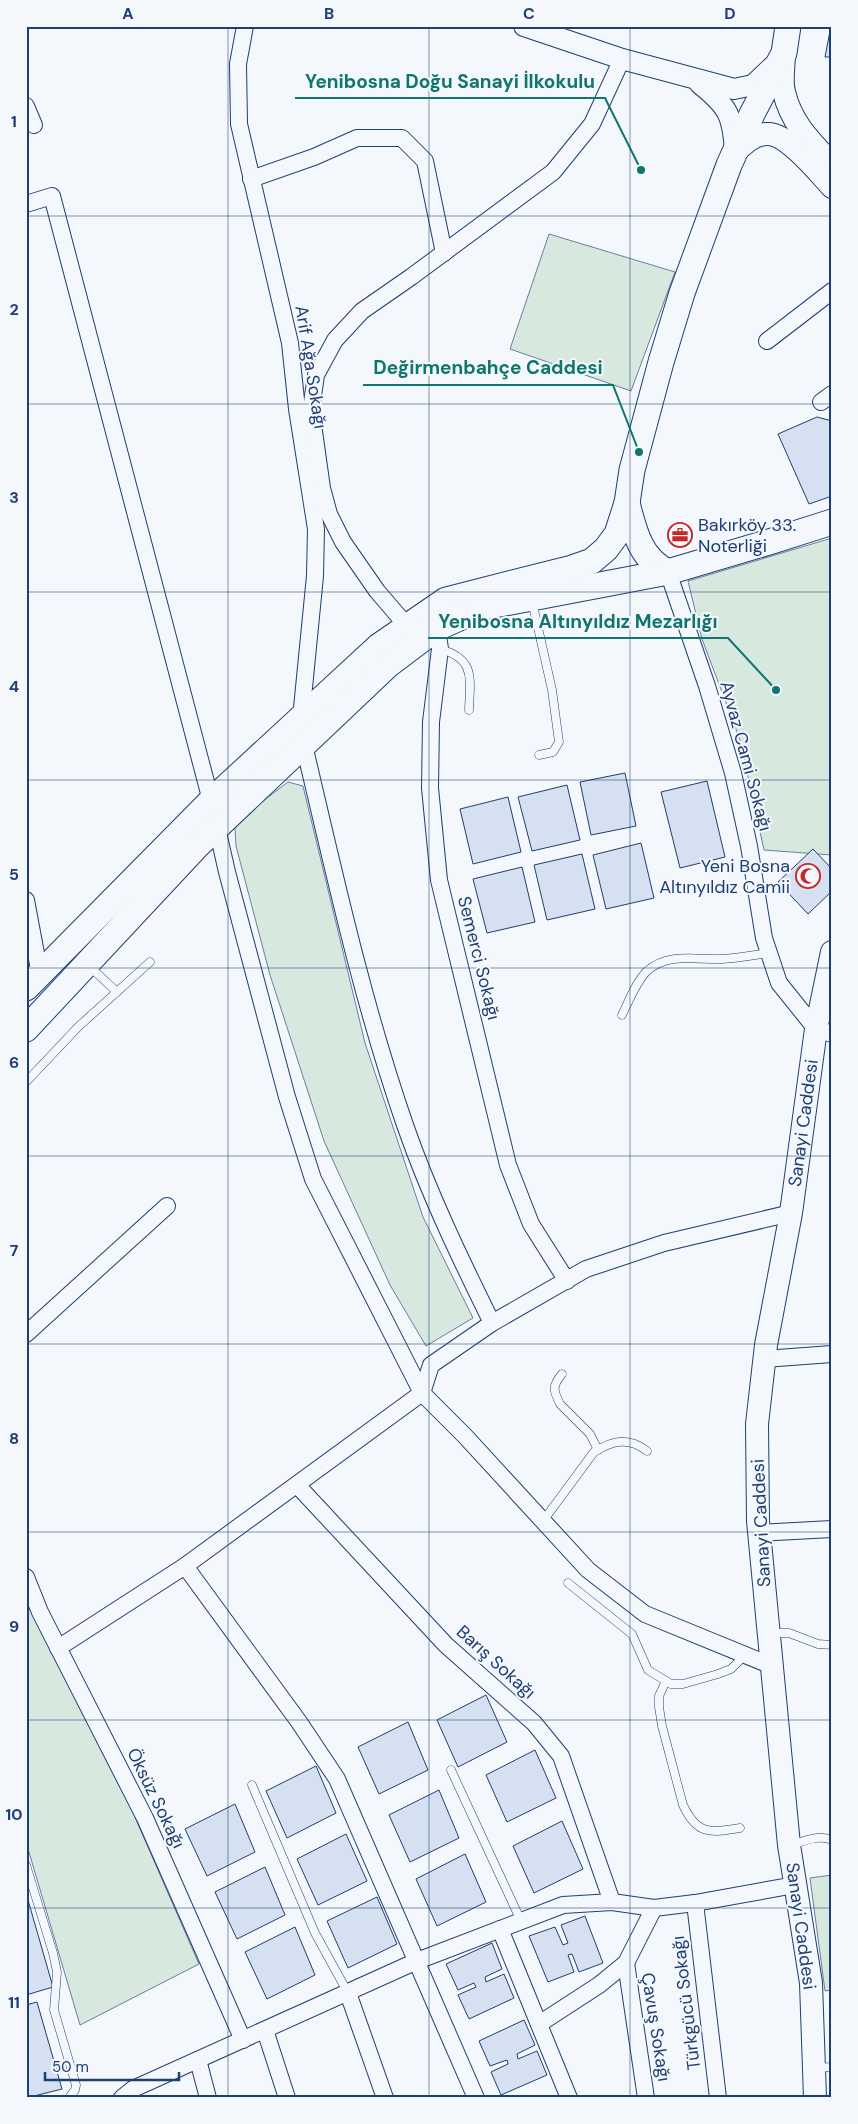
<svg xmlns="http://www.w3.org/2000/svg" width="858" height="2124" font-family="'DM Sans',sans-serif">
  <rect width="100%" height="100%" fill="#f4f7fb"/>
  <g fill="#d7e8df" stroke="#687fa3">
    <polygon points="549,234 675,272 631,391 510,349"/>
    <polygon points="832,538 832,855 764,850 740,740 702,639 688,581"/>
    <polygon points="288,782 303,786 365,1043 423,1217 473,1318 426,1346 390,1285 324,1141 270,975 236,846 235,828 246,814"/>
    <polygon points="26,1581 127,1799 199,1964 80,2025 26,1842"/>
    <polygon points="832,1875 832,1990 825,1991 810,1878"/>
  </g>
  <g fill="#d5e0f0" stroke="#1d3f73">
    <polygon points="831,26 832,26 832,57 825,57"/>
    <polygon points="817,417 832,421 832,496 809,504 778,434"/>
    <polygon points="625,773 636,826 591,835 580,782"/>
    <polygon points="707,781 725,857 680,868 661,792"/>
    <polygon points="567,785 580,840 532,851 518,797"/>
    <polygon points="508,797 521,852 473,864 460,809"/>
    <polygon points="641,843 654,898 606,909 593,855"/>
    <polygon points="813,849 832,869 832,891 808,914 778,882"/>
    <polygon points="582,854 595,909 547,920 534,865"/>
    <polygon points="522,867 535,922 487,933 473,879"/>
    <polygon points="486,1695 507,1742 458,1767 437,1720"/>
    <polygon points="408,1722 428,1770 379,1794 358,1747"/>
    <polygon points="535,1750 556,1798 507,1822 486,1775"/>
    <polygon points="316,1766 336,1813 287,1838 266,1791"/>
    <polygon points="439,1790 459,1838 410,1862 389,1815"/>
    <polygon points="235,1804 255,1852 207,1876 185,1829"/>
    <polygon points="562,1821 583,1869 534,1893 513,1846"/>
    <polygon points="346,1834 367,1881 318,1905 297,1859"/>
    <polygon points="465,1854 486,1902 437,1926 416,1879"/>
    <polygon points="265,1867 285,1915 237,1939 215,1892"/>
    <polygon points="377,1897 397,1944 348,1968 327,1921"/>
    <polygon points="26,1900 28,1900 53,1987 26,1995"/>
    <polygon points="585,1916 603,1963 579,1972 572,1954 568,1955 574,1972 548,1982 529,1936 555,1927 563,1945 568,1943 561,1925"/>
    <polygon points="295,1927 315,1975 267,1999 245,1952"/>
    <polygon points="492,1943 502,1969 485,1977 486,1982 504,1974 514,1998 469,2019 458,1995 476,1987 474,1983 458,1990 446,1964"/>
    <polygon points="37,2002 62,2089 26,2098 26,2005"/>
    <polygon points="524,2020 535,2045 517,2054 518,2059 537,2051 547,2075 501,2095 491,2072 508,2064 507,2060 490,2066 479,2041"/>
  </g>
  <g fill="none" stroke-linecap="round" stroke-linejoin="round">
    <defs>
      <g id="service">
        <polyline points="532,601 552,690 559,742 553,752 539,755"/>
        <path d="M440,649C476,659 470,679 469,710"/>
        <polyline points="89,966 117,992"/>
        <path d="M622,1015C629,1001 636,982 647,971C668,952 697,960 722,959C738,958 754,955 769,953"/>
        <polyline points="26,1082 78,1027 150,962"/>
        <path d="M562,1374C552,1386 553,1390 560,1404L590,1434L598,1450"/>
        <path d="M543,1521L594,1452C613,1440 629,1437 647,1451"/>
        <polyline points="568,1583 632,1634 648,1670 671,1684 683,1684 718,1674 731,1669 745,1655"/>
        <polyline points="771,1633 789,1633 818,1644 832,1645"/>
        <path d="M666,1681L659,1696V1707L662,1726L683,1805C697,1835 710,1833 740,1828"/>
        <polyline points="451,1770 521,1921"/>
        <polyline points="252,1785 315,1933 348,1993"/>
        <path d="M791,1845C804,1841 820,1834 832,1840"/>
        <polyline points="26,1865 53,1953 57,1972 54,2010 76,2085 75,2090 69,2098"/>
        <polyline points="816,2068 832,2067"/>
      </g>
      <g id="minor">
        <polyline points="245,26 238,64 239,124 290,343 297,409 316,529 315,576 301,718"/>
        <polyline points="26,106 34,125"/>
        <polyline points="251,179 314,157 357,138 402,138 425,161 444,253"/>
        <polyline points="26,204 52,196 211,801"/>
        <polyline points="767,341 832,291"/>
        <polyline points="821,402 832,394"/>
        <polyline points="668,572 707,686 733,773 749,846 764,938 779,983 816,1029 832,1034"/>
        <polyline points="407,626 377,591 343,542 329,514 322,488 311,410 316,375 335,340 362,311 411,277 553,172 592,124 622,59"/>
        <polyline points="437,628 440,649 431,722 430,788 439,880 508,1165 531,1224 567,1281"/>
        <path d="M304,745C334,872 362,1001 405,1125C429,1194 460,1258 492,1323"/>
        <polyline points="217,828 227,872 287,1097 313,1179 422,1393 465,1436 588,1570 645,1614 772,1666"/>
        <polyline points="26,900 40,975"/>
        <polyline points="26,1334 167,1206"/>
        <polyline points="764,1359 832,1354"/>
        <polyline points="297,1485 446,1645 534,1723 561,1756 612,1902"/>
        <polyline points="759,1533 832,1529"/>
        <polyline points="185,1566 299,1722 337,1779 476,2098"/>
        <polyline points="26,1577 40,1612 145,1818 243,2040"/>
        <polyline points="58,1648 185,1566 422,1393 431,1365 492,1323 586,1269 664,1243 791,1213"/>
        <polyline points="695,1903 718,2098"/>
        <polyline points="500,1929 569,2098"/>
        <polyline points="626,1963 646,2098"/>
        <polyline points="348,1993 385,2098"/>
        <polyline points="539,2024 599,1985 626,1963 654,1908"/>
        <polyline points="265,2030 287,2098"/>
        <polyline points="198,2060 208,2098"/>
        <polyline points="122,2098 133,2089 417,1961 563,1905 612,1902 654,1908 695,1903 795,1885"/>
      </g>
      <g id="tertiary">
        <polyline points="524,26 622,59 734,89 753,85 773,66"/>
        <path d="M700,84C728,106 733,116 735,152"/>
      </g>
      <g id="secondary">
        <path d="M784,53C784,65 781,81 784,92C791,123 811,142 832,164"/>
        <path d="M735,152C744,144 755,133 769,134C789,135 818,172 832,187"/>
        <path id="s1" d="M815,2098L811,1983L789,1845L758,1521L757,1424L766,1345L791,1213L816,1029L832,952"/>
      </g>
      <g id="primary">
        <path d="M627,503C634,530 640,559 668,572"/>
        <polyline points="26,988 211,801 379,646 446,600 572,568 592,561 606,549 617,534 627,503 632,470 661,362 682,293 729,165 752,114 784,53 788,26"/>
        <polyline points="26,1029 197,846 388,665 437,628 484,607 668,572 769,542 832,522"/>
      </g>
    </defs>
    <use href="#service" stroke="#1d3f73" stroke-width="9"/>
    <use href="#minor" stroke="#1d3f73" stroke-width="18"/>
    <use href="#tertiary" stroke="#1d3f73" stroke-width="22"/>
    <use href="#secondary" stroke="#1d3f73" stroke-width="24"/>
    <use href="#primary" stroke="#1d3f73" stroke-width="27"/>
    <use href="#service" stroke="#f4f7fb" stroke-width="8"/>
    <use href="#minor" stroke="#f4f7fb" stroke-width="16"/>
    <use href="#tertiary" stroke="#f4f7fb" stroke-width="20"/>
    <use href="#secondary" stroke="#f4f7fb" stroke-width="22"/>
    <use href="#primary" stroke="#f4f7fb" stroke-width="25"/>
  </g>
  <path fill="none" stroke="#1d3f73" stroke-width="1" stroke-opacity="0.55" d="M228,26V2098M429,26V2098M630,26V2098M26,216H832M26,404H832M26,592H832M26,780H832M26,968H832M26,1156H832M26,1344H832M26,1532H832M26,1720H832M26,1908H832"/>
  <defs>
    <symbol id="office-ring" viewBox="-11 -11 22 22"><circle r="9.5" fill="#f4f7fb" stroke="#c62828" stroke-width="1.5"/><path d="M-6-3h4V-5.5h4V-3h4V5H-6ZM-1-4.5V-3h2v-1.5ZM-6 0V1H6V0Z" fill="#c62828"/></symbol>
    <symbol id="mosque-ring" viewBox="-11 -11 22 22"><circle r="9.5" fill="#f4f7fb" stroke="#c62828" stroke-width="1.5"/><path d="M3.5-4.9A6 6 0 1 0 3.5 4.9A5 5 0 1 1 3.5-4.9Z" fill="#c62828"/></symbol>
  </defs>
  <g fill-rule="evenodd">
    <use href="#office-ring" x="666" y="521" width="28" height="28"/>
    <use href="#mosque-ring" x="794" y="862" width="28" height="28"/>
  </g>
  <g text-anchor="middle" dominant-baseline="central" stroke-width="4" stroke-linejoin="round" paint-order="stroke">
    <g font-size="18" fill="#1d3f73" stroke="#f4f7fb">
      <text transform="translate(311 367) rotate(81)">Arif Ağa Sokağı</text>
      <text transform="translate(746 756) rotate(75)">Ayvaz Cami Sokağı</text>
      <text transform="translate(479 958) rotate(76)">Semerci Sokağı</text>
      <text stroke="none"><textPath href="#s1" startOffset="982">Sanayi Caddesi</textPath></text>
      <text transform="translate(761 1523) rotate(-93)">Sanayi Caddesi</text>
      <text transform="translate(496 1662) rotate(42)">Barış Sokağı</text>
      <text transform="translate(156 1798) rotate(64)">Öksüz Sokağı</text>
      <text transform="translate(801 1926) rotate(82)">Sanayi Caddesi</text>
      <text transform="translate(686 2003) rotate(-97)">Türkgücü Sokağı</text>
      <text transform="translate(656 2027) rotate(81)">Çavuş Sokağı</text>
    </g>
    <g font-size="18" fill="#1d3f73" stroke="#f4f7fb" text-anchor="start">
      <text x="698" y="525">Bakırköy 33.<tspan x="698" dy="21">Noterliği</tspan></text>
      <text x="790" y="866" text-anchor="end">Yeni Bosna<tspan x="790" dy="21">Altınyıldız Camii</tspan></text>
    </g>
  </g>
  <path fill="none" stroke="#0f766e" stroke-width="2" d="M641 170L605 98H295M639 452L613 385H363M776 690L728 638H428"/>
  <g fill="#0f766e" stroke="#f4f7fb" stroke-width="2">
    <circle cx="641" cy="170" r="5"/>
    <circle cx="639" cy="452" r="5"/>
    <circle cx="776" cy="690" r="5"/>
  </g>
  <g font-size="19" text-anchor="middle" font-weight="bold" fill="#0f766e" stroke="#f4f7fb" stroke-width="4" stroke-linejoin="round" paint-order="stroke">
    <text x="450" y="88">Yenibosna Doğu Sanayi İlkokulu</text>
    <text x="488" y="374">Değirmenbahçe Caddesi</text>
    <text x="578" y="628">Yenibosna Altınyıldız Mezarlığı</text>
  </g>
  <rect width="858" height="2124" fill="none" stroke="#f4f7fb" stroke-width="55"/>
  <path d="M45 2072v8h134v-8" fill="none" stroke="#1d3f73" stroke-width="2.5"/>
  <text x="52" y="2072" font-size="15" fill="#1d3f73" stroke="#f4f7fb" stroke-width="4" paint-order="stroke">50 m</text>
  <rect x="28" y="28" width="802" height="2068" fill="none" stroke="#1d3f73" stroke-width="2"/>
  <g font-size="16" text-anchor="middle" font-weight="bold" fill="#1d3f73">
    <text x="128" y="19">A</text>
    <text x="329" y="19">B</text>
    <text x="529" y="19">C</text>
    <text x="730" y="19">D</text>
    <text x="14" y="127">1</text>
    <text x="14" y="315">2</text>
    <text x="14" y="503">3</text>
    <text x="14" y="692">4</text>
    <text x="14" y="880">5</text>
    <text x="14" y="1068">6</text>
    <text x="14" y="1256">7</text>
    <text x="14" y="1444">8</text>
    <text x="14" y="1632">9</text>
    <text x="14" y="1820">10</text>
    <text x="14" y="2008">11</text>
  </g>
</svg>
